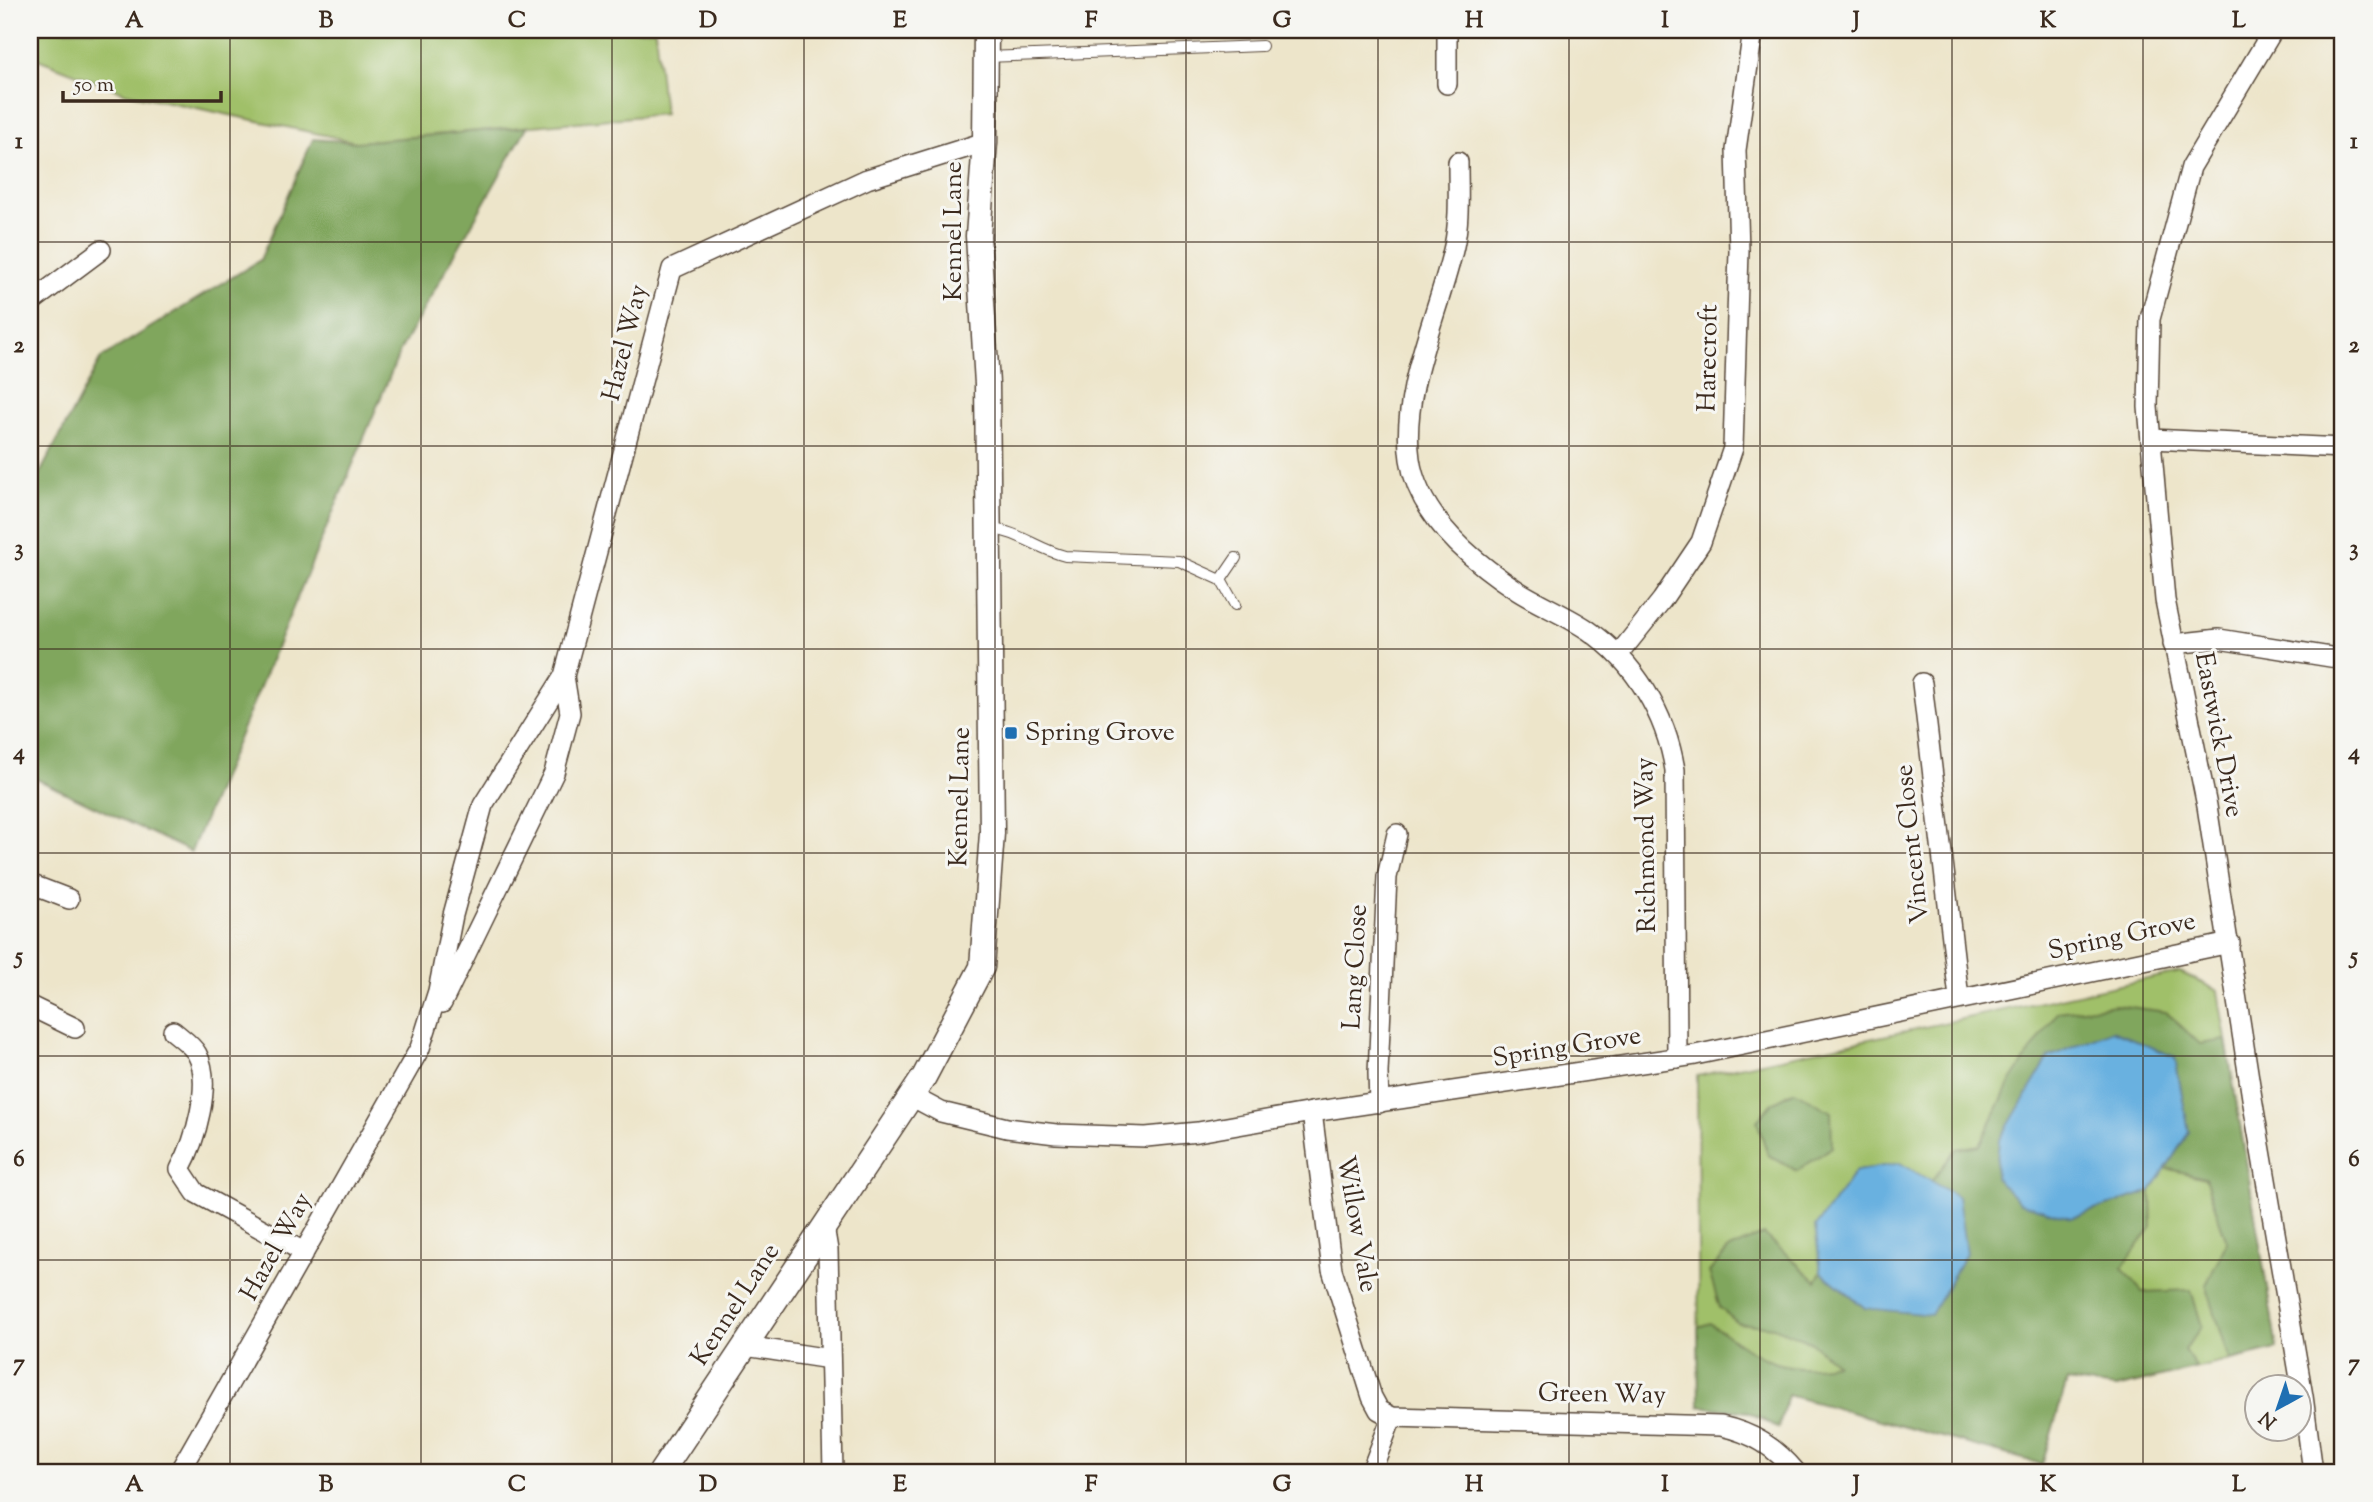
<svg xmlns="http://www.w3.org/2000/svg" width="2373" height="1502" font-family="'Sorts Mill Goudy',serif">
  <rect width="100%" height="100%" fill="#f6f6f2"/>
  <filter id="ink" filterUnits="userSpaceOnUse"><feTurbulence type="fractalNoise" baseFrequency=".0143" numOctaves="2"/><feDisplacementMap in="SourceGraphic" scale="14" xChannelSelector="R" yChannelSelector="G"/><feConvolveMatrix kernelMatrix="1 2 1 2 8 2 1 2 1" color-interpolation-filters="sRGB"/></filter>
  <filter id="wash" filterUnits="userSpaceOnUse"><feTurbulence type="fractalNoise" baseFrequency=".00686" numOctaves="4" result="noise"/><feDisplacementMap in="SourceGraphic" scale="28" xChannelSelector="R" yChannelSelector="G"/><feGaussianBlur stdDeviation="1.57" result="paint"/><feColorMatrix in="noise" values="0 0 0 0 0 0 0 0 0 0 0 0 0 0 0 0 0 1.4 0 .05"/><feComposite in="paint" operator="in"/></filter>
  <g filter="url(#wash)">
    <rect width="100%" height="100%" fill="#ede5ca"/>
    <g fill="#a0c069" stroke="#6e7544" stroke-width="2">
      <polygon points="30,30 655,30 664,114 357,142 126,93 30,56"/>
      <polygon points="2180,972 2218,991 2277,1349 2116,1388 2067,1381 2042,1464 1788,1395 1778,1428 1749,1412 1699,1406 1697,1076"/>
    </g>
    <g fill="#80a65d" stroke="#5e683e" stroke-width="2">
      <polygon points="527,127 401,349 191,852 30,776 30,492 101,358 260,260 313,139 357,142"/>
      <path d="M2116,1005L2166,1012L2200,1044L2226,1040L2277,1349L2230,1360L2206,1285L2227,1242L2205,1178L2166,1168L2189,1132L2071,1218L2151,1191L2152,1227L2122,1268L2142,1292L2191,1290L2202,1326L2184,1350L2197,1368L2116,1388L2067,1381L2042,1464L1788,1395L1778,1428L1749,1412L1699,1406L1698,1327L1710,1323C1755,1355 1779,1376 1836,1364L1811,1342L1773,1327L1738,1323L1720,1308L1709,1272L1729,1249L1764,1234L1816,1281L1821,1272L1865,1308L1958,1197L1931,1182L1956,1149L1980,1145L2009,1084L2057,1012Z"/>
      <polygon points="1795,1091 1831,1112 1832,1147 1797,1171 1768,1155 1757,1121 1772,1103"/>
    </g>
    <g fill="#69b1e0" stroke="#526e7f" stroke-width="2">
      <polygon points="2112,1030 2175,1057 2189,1132 2151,1191 2071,1218 2020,1203 1995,1177 1999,1141 2049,1057"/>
      <polygon points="1900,1163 1958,1197 1966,1253 1931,1315 1865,1308 1821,1272 1815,1227 1856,1171"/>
    </g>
  </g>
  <g filter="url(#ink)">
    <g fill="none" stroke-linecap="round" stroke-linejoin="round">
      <defs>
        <g id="service">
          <polyline points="986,57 1262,46"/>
          <path d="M990,529C1019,531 1037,549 1065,556L1179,561L1221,580L1235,605"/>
          <polyline points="1221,580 1236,558"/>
        </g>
        <g id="minor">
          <polyline points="1447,30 1447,84"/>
          <polyline points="2273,30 2191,167 2150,319 2148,407 2165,600 2207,806 2252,1098 2303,1396 2313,1472"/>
          <path d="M1458,162C1458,190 1460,219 1454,246C1439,313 1400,391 1410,459C1418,516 1472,561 1518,591C1540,605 1566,615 1588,630C1635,662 1666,714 1675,770L1677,1058"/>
          <polyline points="30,303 101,250"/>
          <polyline points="2151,439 2343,448"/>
          <polyline points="2173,644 2219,639 2343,659"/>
          <polyline points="1618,655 1662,600 1701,542 1733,448 1739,251 1736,150 1753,30"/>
          <polyline points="1922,683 1959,998"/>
          <polyline points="30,884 69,899"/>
          <polyline points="442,1003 554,773 570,713 564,676"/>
          <polyline points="30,1006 75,1028"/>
          <path d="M173,1031C181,1038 192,1045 197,1054C213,1083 195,1142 180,1169L196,1193L304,1252"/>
          <polyline points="911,1096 941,1112 1007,1128 1056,1134 1146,1137 1198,1132 1312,1112 1695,1055 2230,943"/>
          <polyline points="1379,1103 1378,1073 1387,877 1397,834"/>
          <path d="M1312,1112L1332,1270L1372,1397L1379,1410L1392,1417L1721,1426C1753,1433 1775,1447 1796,1472"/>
          <polyline points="824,1226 828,1250 833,1472"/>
          <polyline points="745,1346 830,1359"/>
          <polyline points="179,1472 420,1048 438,991 453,915 483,805 564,676 672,269 867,179 985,142"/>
          <polyline points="1371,1472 1392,1417"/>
        </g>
        <polyline id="tertiary" points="661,1472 924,1077 982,967 992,833 987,384 978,236 985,142 986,30"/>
      </defs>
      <use href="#service" stroke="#564638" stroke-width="12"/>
      <use href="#minor" stroke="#564638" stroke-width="22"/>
      <use href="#tertiary" stroke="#564638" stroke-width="27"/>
      <use href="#service" stroke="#fff" stroke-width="10"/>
      <use href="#minor" stroke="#fff" stroke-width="19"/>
      <use href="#tertiary" stroke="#fff" stroke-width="24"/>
    </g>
  </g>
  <path fill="none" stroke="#3b2a1e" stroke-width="2" stroke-opacity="0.55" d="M230,30V1472M421,30V1472M612,30V1472M804,30V1472M995,30V1472M1186,30V1472M1378,30V1472M1569,30V1472M1760,30V1472M1952,30V1472M2143,30V1472M30,242H2343M30,446H2343M30,649H2343M30,853H2343M30,1056H2343M30,1260H2343"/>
  <rect fill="#1f6fb2" stroke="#f6f6f2" stroke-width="2.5" x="1004" y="726" width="14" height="14" rx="3.5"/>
  <g text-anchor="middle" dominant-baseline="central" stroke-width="6" stroke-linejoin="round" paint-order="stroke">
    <g font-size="26" fill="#3b2a1e" stroke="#f6f6f2">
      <text transform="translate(954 231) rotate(-90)">Kennel Lane</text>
      <text transform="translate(626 343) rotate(-76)">Hazel Way</text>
      <text transform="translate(1709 358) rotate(-89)">Harecroft</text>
      <text transform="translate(2218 735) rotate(79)">Eastwick Drive</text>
      <text transform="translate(961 797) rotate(-89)">Kennel Lane</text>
      <text transform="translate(1913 844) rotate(-96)">Vincent Close</text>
      <text transform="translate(1647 845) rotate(-91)">Richmond Way</text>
      <text transform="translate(2122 937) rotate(-12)">Spring Grove</text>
      <text transform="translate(1356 967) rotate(-87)">Lang Close</text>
      <text transform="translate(1567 1048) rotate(-9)">Spring Grove</text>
      <text transform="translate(1356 1224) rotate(80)">Willow Vale</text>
      <text transform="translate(277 1247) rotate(-61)">Hazel Way</text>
      <text transform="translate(736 1305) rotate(-57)">Kennel Lane</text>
      <text transform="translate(1602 1395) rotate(1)">Green Way</text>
    </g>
    <g font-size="26" fill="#3b2a1e" stroke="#f6f6f2" text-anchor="start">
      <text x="1025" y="733">Spring Grove</text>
    </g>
  </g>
  <rect width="2373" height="1502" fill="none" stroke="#f6f6f2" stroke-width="77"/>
  <g transform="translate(2278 1408) rotate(220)"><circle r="33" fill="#f6f6f2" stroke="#aba49d" stroke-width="2"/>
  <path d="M0-5L12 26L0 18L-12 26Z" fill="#1f6fb2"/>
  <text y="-10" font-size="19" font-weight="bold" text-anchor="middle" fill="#3b2a1e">N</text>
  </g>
  <path d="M63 91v10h158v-10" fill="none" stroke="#3b2a1e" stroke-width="3.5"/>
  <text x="74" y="91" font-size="21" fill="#3b2a1e" stroke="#f6f6f2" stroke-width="5" paint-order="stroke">50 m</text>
  <rect x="38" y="38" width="2296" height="1426" fill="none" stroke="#3b2a1e" stroke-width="2.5"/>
  <g font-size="23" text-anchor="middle" font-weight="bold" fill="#3b2a1e">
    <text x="134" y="27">A</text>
    <text x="326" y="27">B</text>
    <text x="517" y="27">C</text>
    <text x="708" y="27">D</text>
    <text x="900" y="27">E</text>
    <text x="1091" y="27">F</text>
    <text x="1282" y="27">G</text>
    <text x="1474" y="27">H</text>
    <text x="1665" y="27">I</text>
    <text x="1856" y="27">J</text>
    <text x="2048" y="27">K</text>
    <text x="2239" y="27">L</text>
    <text x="19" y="148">1</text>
    <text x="2354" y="148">1</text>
    <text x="19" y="352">2</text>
    <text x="2354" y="352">2</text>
    <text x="19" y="555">3</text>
    <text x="2354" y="555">3</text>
    <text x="19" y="759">4</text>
    <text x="2354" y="759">4</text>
    <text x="19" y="963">5</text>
    <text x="2354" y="963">5</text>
    <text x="19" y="1166">6</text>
    <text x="2354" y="1166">6</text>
    <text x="19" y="1370">7</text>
    <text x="2354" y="1370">7</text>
    <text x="134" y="1491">A</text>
    <text x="326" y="1491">B</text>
    <text x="517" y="1491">C</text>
    <text x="708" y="1491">D</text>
    <text x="900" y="1491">E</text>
    <text x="1091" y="1491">F</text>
    <text x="1282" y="1491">G</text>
    <text x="1474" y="1491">H</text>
    <text x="1665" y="1491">I</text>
    <text x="1856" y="1491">J</text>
    <text x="2048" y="1491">K</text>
    <text x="2239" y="1491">L</text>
  </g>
</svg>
